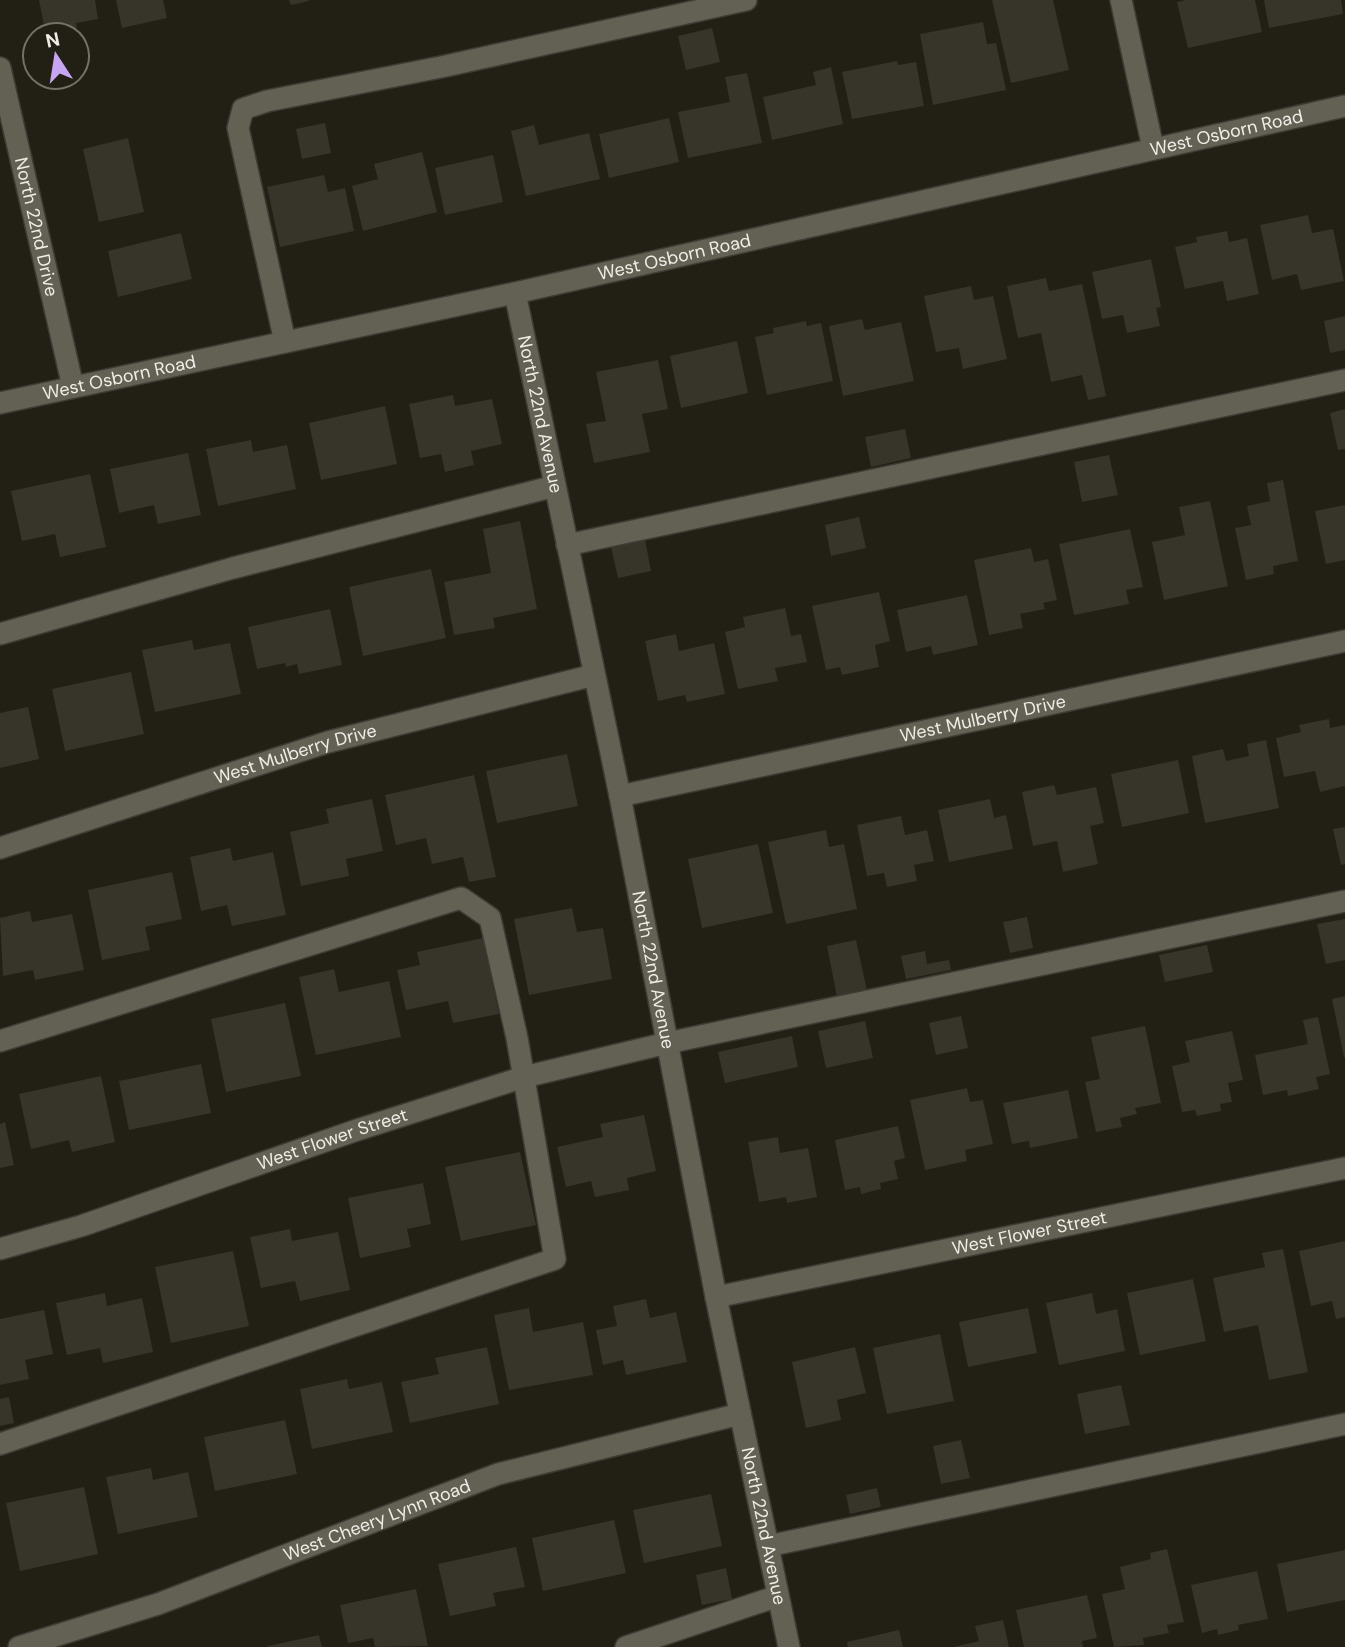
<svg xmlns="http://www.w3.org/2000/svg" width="1345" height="1647" font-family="'DM Sans',sans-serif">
  <rect width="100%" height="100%" fill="#221f15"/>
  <g fill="#373429">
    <polygon points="39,0 95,0 98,19 76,23 78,35 46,35"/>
    <polygon points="116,0 163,0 167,18 122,28"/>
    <polygon points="289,0 309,0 309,1 291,5"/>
    <polygon points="992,0 1053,0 1069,70 1011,83"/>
    <polygon points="1186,0 1255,0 1262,32 1188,48 1177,2"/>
    <polygon points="1264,0 1341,0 1343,14 1269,28"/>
    <polygon points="983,22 987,44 996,43 1006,90 933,105 920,34"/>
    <polygon points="712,28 720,62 686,70 678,36"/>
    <polygon points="897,61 898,65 916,62 924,106 852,119 842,72"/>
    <polygon points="831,67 843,124 772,140 763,97 816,85 813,72"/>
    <polygon points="747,73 762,143 688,158 678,112 730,102 725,77"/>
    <polygon points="669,118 679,162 609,178 599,134"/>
    <polygon points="325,123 331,153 302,159 296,129"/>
    <polygon points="534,125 539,145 589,133 600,179 526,196 511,131"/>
    <polygon points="128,138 144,212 99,222 83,149"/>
    <polygon points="422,152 437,212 363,231 352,186 378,179 374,164"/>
    <polygon points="493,155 503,202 445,215 435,168"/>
    <polygon points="324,175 328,192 345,188 354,231 280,247 267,187"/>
    <polygon points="1308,215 1312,233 1333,229 1344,281 1301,290 1297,274 1272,280 1260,225"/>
    <polygon points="1227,231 1229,242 1247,238 1259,294 1227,301 1223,281 1185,289 1175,247 1197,242 1196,237"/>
    <polygon points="181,233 192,279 118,297 108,251"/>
    <polygon points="1151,259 1161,307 1156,308 1160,326 1127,333 1123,315 1102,319 1092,272"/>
    <polygon points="1046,278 1049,291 1082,284 1106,396 1088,400 1082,375 1051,382 1041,333 1018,338 1007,286"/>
    <polygon points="971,286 974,300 993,296 1007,359 963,369 959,348 936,352 924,296"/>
    <polygon points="1345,316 1345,350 1330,353 1324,321"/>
    <polygon points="862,319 865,330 901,322 914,381 843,396 829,326"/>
    <polygon points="806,321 807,326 821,323 833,381 767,395 755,337 774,333 773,328"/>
    <polygon points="737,341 748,393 681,408 670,356"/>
    <polygon points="658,360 668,409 642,414 650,452 594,463 586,424 606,421 596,372"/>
    <polygon points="453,395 455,406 492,399 502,444 471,451 474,465 445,472 441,454 420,458 409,404"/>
    <polygon points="385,406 397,464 321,480 309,423"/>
    <polygon points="1345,409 1345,449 1338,450 1330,413"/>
    <polygon points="905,429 911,458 871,467 865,437"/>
    <polygon points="251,440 253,452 287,445 296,489 218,506 206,449"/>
    <polygon points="188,453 201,515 158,524 154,505 119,513 110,469"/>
    <polygon points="1109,455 1118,495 1082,502 1074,462"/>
    <polygon points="90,474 106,547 60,557 55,534 22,541 11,491"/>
    <polygon points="1283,480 1298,561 1273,566 1274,574 1246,580 1235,528 1251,525 1247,506 1270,501 1267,483"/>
    <polygon points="1210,501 1228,586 1164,600 1152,542 1185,535 1179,507"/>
    <polygon points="1345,505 1345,560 1326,564 1315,511"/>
    <polygon points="859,517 866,548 831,556 825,525"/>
    <polygon points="520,521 537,609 493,618 495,628 454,635 444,582 491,573 483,529"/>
    <polygon points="1130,529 1143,587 1126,590 1129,604 1074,615 1059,544"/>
    <polygon points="645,539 651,571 618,578 611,547"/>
    <polygon points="1031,548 1034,562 1048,559 1057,600 1043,603 1045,609 1020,614 1023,628 989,635 974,560"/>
    <polygon points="431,569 446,638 363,656 349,587"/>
    <polygon points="879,592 890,641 875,645 879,667 842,675 840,667 826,670 812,606"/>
    <polygon points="967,595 978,645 933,655 931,646 906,652 897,610"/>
    <polygon points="785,608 791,636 801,634 807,662 775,668 778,681 738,689 725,632 745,627 743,617"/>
    <polygon points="330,609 342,665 299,674 297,664 286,667 285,663 257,669 248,627"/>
    <polygon points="676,634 679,651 714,643 725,694 687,702 685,695 658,701 645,641"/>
    <polygon points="192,640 194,650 230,643 241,694 155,712 142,650"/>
    <polygon points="131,672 144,734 65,751 52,689"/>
    <polygon points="28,707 39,759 0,768 0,713"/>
    <polygon points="1329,719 1330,728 1345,725 1345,786 1320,792 1315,771 1284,777 1276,738 1301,732 1299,725"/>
    <polygon points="1266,740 1279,808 1205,823 1192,756 1223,749 1226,761 1249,756 1247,744"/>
    <polygon points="567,754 578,806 497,823 486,771"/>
    <polygon points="1178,760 1189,813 1122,827 1111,774"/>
    <polygon points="474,775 496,877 469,882 463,857 432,864 426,838 396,845 385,795"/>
    <polygon points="1054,785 1057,795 1096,787 1104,823 1090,826 1098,864 1063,872 1057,841 1033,846 1022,792"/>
    <polygon points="372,799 383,851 346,859 349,876 301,886 290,832 329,823 326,809"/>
    <polygon points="990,799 994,818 1006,815 1013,849 949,862 938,810"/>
    <polygon points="901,816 905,835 927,830 934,861 914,865 917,881 887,887 884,873 867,876 857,825"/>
    <polygon points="1345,827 1345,864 1341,865 1333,829"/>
    <polygon points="826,830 829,847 844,844 857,909 786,924 768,842"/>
    <polygon points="758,844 773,913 702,928 688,859"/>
    <polygon points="230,848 233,861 273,852 286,915 232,926 227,905 201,911 190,857"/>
    <polygon points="172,872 182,919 145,927 150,950 102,960 88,890"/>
    <polygon points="572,908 577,932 603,928 612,979 529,995 514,919"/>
    <polygon points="30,911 32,922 72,914 84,970 35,980 33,970 3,976 0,918"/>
    <polygon points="1027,917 1033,948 1010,953 1003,922"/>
    <polygon points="1345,919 1345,960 1326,964 1317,924"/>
    <polygon points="483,938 499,1014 453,1023 448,1001 406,1010 397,970 420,965 417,952"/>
    <polygon points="856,940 867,991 837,997 827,946"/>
    <polygon points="1207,945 1213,972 1165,982 1159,955"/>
    <polygon points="925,951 927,964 949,960 951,970 906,979 901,956"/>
    <polygon points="334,969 339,992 389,981 401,1037 316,1055 299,977"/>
    <polygon points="1345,996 1345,1057 1344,1057 1332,999"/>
    <polygon points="285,1003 301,1076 226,1092 211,1019"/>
    <polygon points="961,1016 968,1048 936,1055 929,1023"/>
    <polygon points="1318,1017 1330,1074 1316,1077 1319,1089 1288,1096 1287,1090 1263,1095 1255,1055 1308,1044 1303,1020"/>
    <polygon points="865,1021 873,1058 826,1068 818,1031"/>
    <polygon points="1145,1026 1161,1103 1135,1108 1137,1114 1120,1118 1122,1127 1096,1132 1085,1082 1100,1079 1091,1037"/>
    <polygon points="1232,1031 1243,1080 1228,1083 1232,1102 1220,1104 1221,1111 1197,1116 1195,1110 1182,1112 1172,1066 1190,1062 1185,1041"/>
    <polygon points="792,1036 798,1067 725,1083 718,1052"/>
    <polygon points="201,1064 211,1113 129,1130 119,1081"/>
    <polygon points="101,1076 115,1142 72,1152 69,1140 31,1149 19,1094"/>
    <polygon points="967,1088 970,1102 983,1100 993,1144 965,1150 967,1161 925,1170 910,1100"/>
    <polygon points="1068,1090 1078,1138 1030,1148 1029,1141 1012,1144 1003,1103"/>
    <polygon points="644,1115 656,1171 627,1178 629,1190 595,1197 591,1181 566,1187 557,1147 603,1137 600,1124"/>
    <polygon points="5,1122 14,1165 0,1168 0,1124"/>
    <polygon points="898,1126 905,1158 894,1161 898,1179 880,1183 881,1189 861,1194 860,1187 845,1190 835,1140"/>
    <polygon points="778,1137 780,1153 808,1148 817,1197 787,1203 786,1197 759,1202 748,1142"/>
    <polygon points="520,1152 536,1225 461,1241 445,1167"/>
    <polygon points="423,1183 431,1224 407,1229 411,1247 360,1258 348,1198"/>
    <polygon points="290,1229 292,1241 338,1232 350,1290 300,1301 295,1281 261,1288 250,1237"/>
    <polygon points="1345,1241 1345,1317 1336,1319 1332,1301 1311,1306 1299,1251"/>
    <polygon points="1283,1249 1308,1372 1269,1380 1258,1325 1224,1332 1213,1278 1265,1267 1262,1253"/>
    <polygon points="233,1251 249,1326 171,1343 155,1267"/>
    <polygon points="1193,1279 1206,1341 1140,1355 1127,1293"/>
    <polygon points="105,1293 107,1306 142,1298 153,1352 103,1363 100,1348 67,1355 56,1303"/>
    <polygon points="1092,1293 1096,1314 1117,1309 1125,1351 1059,1365 1046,1303"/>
    <polygon points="646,1299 650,1318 676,1312 687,1362 626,1375 623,1360 603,1365 596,1330 617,1326 613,1306"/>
    <polygon points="529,1308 533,1332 583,1322 593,1375 509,1390 494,1315"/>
    <polygon points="1028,1308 1037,1353 968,1367 959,1322"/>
    <polygon points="44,1310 53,1354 25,1360 29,1379 0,1385 0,1319"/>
    <polygon points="940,1334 954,1401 887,1414 873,1348"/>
    <polygon points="487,1347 499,1404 410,1423 401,1382 439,1374 435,1358"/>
    <polygon points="855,1347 866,1393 837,1400 841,1420 806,1428 792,1362"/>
    <polygon points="347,1379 349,1389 382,1382 393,1432 312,1449 300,1389"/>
    <polygon points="1121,1385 1130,1425 1085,1434 1077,1394"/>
    <polygon points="9,1397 14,1423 0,1426 0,1399"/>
    <polygon points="285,1420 297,1474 215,1491 204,1437"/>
    <polygon points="961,1440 970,1478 941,1484 933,1446"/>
    <polygon points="151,1468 153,1480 188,1472 198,1517 118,1534 106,1477"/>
    <polygon points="84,1487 98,1554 20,1571 6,1503"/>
    <polygon points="877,1488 881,1507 850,1514 846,1495"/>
    <polygon points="711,1494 722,1546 644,1563 633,1510"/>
    <polygon points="614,1520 626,1573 543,1591 532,1538"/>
    <polygon points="516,1547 525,1587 493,1593 496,1606 450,1616 438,1564"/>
    <polygon points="1167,1549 1184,1622 1167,1625 1169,1633 1143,1638 1144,1645 1114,1647 1102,1594 1125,1589 1120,1567 1151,1559 1150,1553"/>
    <polygon points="1345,1550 1345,1600 1287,1612 1277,1564"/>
    <polygon points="726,1568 732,1599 702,1605 696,1575"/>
    <polygon points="1257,1571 1268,1619 1238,1625 1239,1630 1218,1635 1217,1629 1202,1633 1191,1585"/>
    <polygon points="416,1589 428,1646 375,1647 373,1638 348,1643 340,1605"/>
    <polygon points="1087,1595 1097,1638 1082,1641 1083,1647 1024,1647 1016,1610"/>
    <polygon points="1003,1620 1009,1647 954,1647 979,1641 975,1626"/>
    <polygon points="899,1630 903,1647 848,1647 847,1642"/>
    <polygon points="319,1635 322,1647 268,1647 268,1646"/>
  </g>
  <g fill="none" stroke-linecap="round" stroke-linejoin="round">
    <defs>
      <g id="minor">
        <polyline points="1121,0 1153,148"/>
        <path id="s1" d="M0,68L73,387"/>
        <path id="s2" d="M515,293L620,796L716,1297L789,1647"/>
        <polyline points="285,342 238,128 243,109 267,101 441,67 746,0"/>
        <path id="s3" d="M0,403L515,293L1345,106"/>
        <polyline points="567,545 1345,380"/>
        <polyline points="0,634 233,568 555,486"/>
        <path id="s4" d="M620,796L1345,641"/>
        <path id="s5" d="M0,848L328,742L594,675"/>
        <polyline points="0,1041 461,898 490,918 517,1038 555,1259 0,1444"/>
        <path id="s6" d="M0,1249L81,1226L357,1130L524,1077L667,1043L1345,901"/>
        <path id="s7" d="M716,1297L1345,1168"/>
        <polyline points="768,1546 1345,1424"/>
        <path id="s8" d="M19,1647L158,1604L498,1474L740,1414"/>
        <polyline points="626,1647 778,1596"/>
      </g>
    </defs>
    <use href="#minor" stroke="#3e3b34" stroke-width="24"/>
    <use href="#minor" stroke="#636054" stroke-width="21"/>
  </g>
  <g text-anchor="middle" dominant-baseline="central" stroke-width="7" stroke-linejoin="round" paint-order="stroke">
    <g font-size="18" fill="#efede6" stroke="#221f15">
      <text stroke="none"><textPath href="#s3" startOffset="1256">West Osborn Road</textPath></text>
      <text stroke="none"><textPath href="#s1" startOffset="163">North 22nd Drive</textPath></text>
      <text stroke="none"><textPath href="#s3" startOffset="690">West Osborn Road</textPath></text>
      <text stroke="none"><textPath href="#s3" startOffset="122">West Osborn Road</textPath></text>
      <text stroke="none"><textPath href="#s2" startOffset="124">North 22nd Avenue</textPath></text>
      <text stroke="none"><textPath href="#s4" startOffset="371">West Mulberry Drive</textPath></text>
      <text stroke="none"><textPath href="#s5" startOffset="310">West Mulberry Drive</textPath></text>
      <text stroke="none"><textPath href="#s2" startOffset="691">North 22nd Avenue</textPath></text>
      <text stroke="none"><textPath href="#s6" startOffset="350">West Flower Street</textPath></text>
      <text stroke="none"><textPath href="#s7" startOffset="320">West Flower Street</textPath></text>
      <text stroke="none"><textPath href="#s8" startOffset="380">West Cheery Lynn Road</textPath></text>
      <text stroke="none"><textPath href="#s2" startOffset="1258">North 22nd Avenue</textPath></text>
    </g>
  </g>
  <g transform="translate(56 56) rotate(348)"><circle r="33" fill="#221f15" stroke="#747169" stroke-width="2"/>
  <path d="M0-5L12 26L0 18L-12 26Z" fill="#c6a6f0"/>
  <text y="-10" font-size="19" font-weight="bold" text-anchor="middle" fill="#efede6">N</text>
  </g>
</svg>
